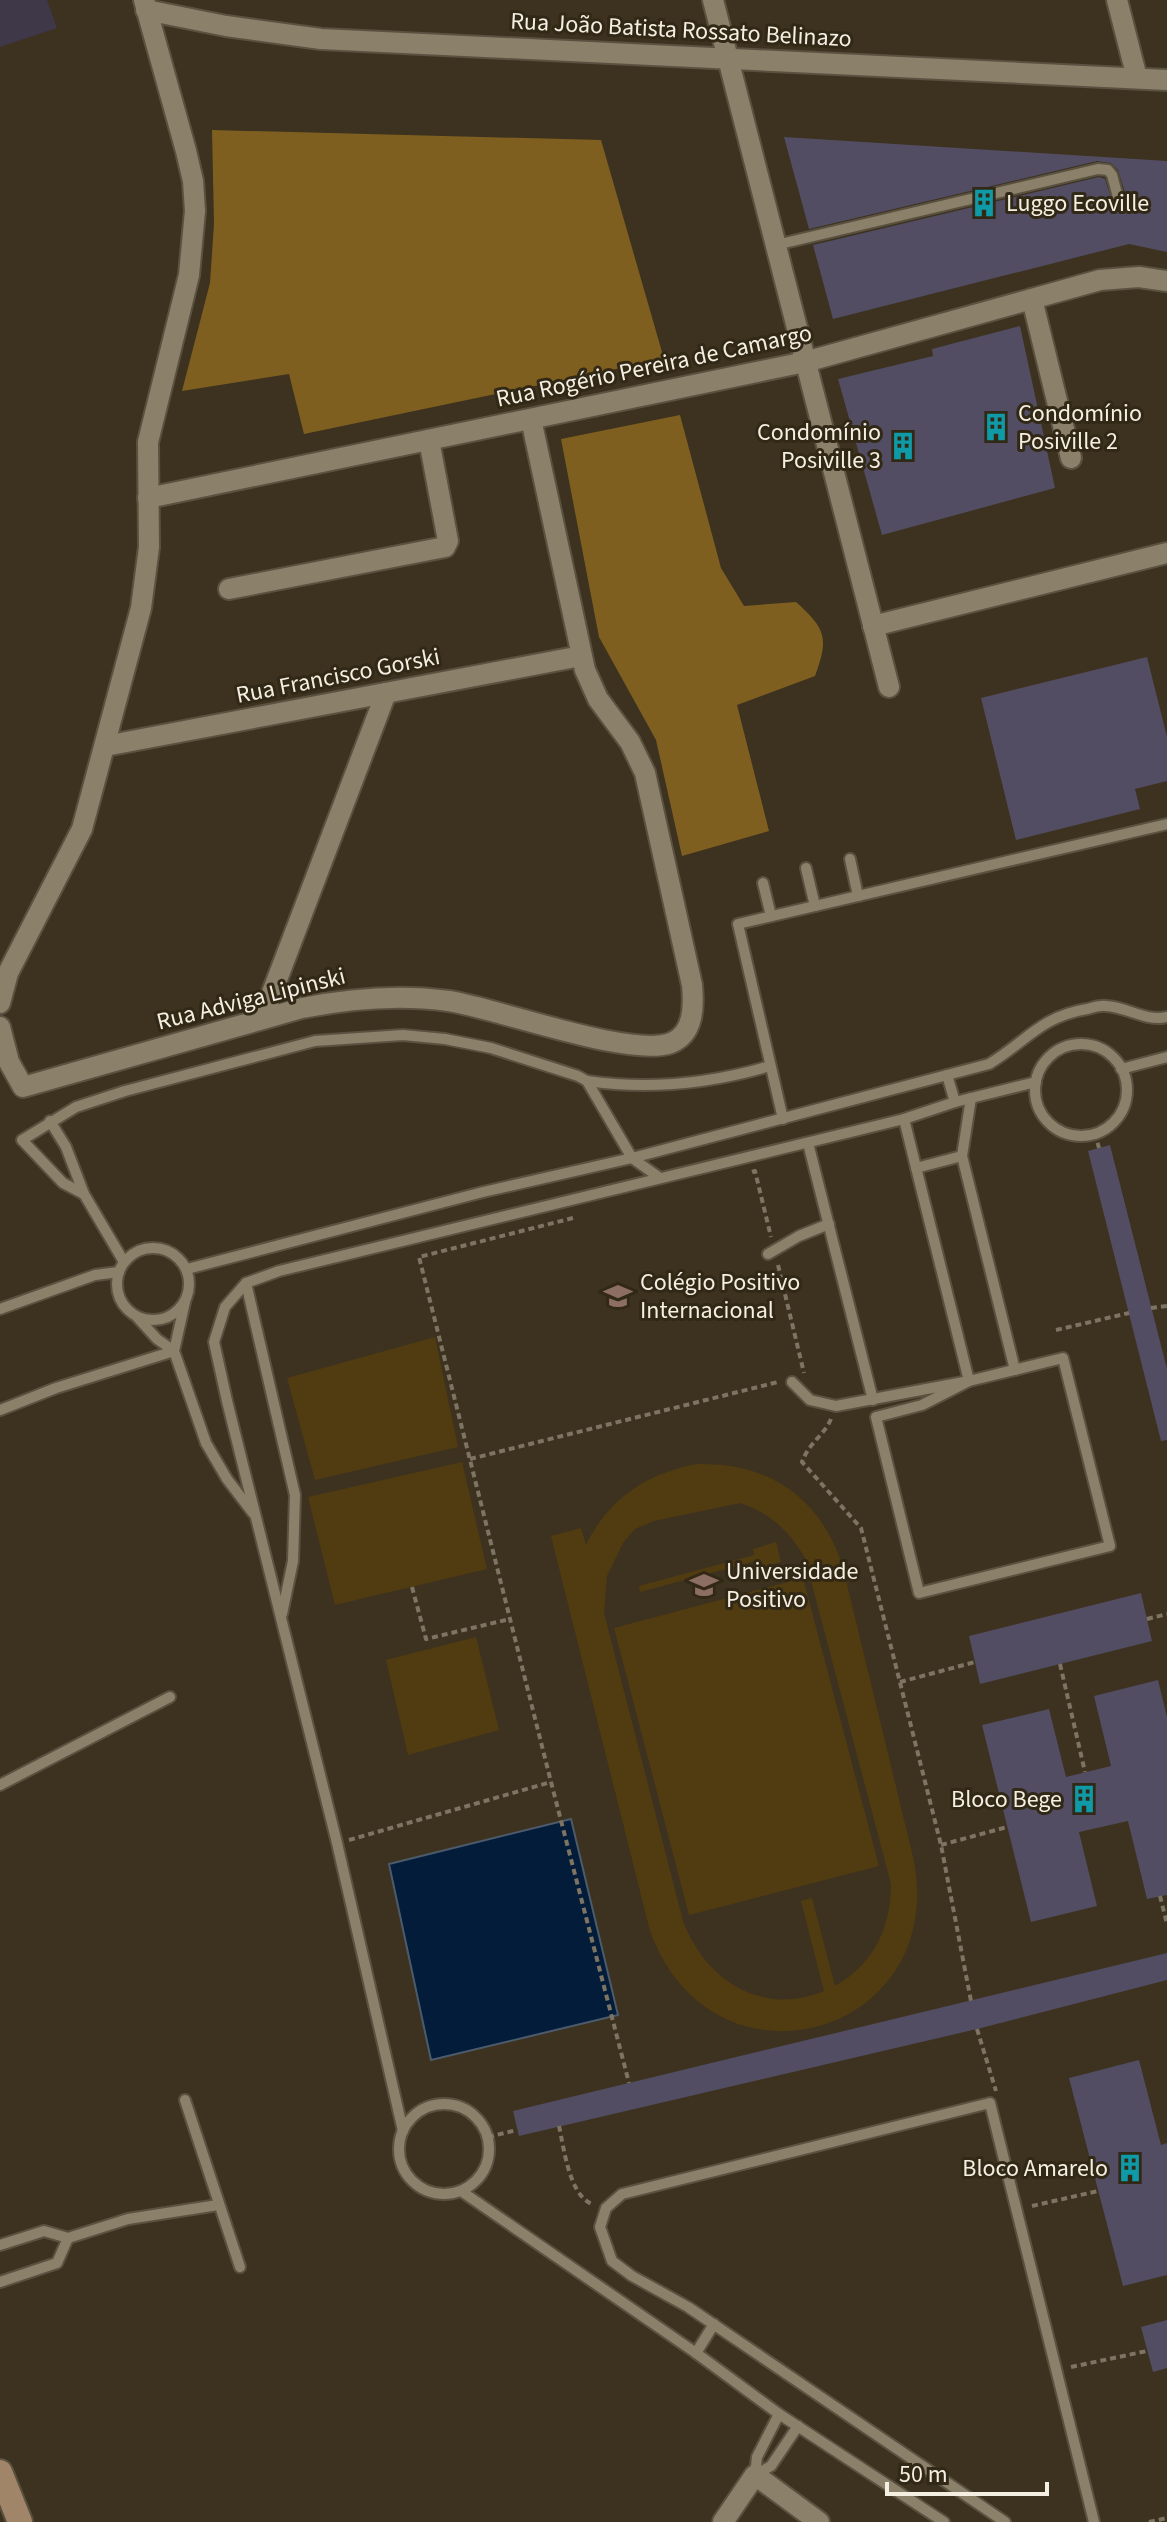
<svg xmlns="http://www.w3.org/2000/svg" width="1167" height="2522" font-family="'Source Sans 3',sans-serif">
  <rect width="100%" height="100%" fill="#3c321f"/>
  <polygon fill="#3e3849" points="0,0 47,0 57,28 0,47"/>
  <g fill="#513c11" fill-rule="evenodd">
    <polygon points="435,1337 458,1447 315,1480 287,1378"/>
    <polygon points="462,1462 487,1569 335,1605 308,1497"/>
    <path d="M696,1464C768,1462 819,1496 842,1564L914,1861C947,2038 712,2102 650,1931L551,1536L581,1528L586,1545C609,1498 646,1474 696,1464ZM740,1503C770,1513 789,1531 805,1558L891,1884C891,1927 874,1964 835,1986L812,1898L801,1901L824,1991C762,2017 705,1980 683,1921L604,1613L607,1576L623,1543L635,1529L654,1521Z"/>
    <polygon points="776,1542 781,1562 758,1568 756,1561 640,1592 639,1586 754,1555 753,1549"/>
    <polygon points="803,1578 879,1866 689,1915 614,1628"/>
    <polygon points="476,1637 499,1730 408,1755 386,1660"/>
  </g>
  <g fill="#7e5f20">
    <polygon points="212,130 601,140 664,359 304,434 289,374 182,391 210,283 214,224"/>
    <path d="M680,415L721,568L744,606L796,602C826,629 829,638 815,676L737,705L769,831L682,856L656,740L599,637L561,439Z"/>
  </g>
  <polygon fill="#031c3a" stroke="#4c5b6c" stroke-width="2" points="571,1819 618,2015 431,2060 389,1864"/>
  <g fill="#524d62">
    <polygon points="784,137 1167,161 1167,252 1129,244 833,319 813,245 1099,177 1105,179 1114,207 1124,207 1127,199 1118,170 1111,163 1097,161 809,229"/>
    <polygon points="1020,326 1055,488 882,535 838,379 933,356 932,349"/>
    <polygon points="1147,657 1167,737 1167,781 1135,789 1140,809 1016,840 981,698"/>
    <polygon points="1110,1145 1167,1369 1167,1440 1161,1441 1088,1151"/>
    <polygon points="1141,1593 1152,1641 980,1684 969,1636"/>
    <polygon points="1158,1680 1167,1717 1167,1895 1147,1899 1128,1821 1079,1832 1097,1906 1031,1922 982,1725 1049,1709 1066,1777 1111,1766 1094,1696"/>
    <polygon points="1167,1953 1167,1980 977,2029 519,2136 513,2111"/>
    <polygon points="1139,2060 1161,2145 1167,2143 1167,2275 1123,2286 1069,2078"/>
    <polygon points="1167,2320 1167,2368 1153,2372 1141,2327"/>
  </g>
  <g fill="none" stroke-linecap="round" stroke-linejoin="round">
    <defs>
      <g id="lane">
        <polyline points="776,245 1098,169 1108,170 1112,175 1119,201"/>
        <polyline points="850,859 858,896"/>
        <polyline points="806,868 815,906"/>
        <polyline points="763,883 771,916"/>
        <circle cx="1081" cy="1090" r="46"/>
        <polyline points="1121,1069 1167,1057"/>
        <polyline points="947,1075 955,1102"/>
        <path d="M587,1081C650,1090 709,1084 770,1066"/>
        <polyline points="971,1098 962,1156 1015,1370"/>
        <polyline points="783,1119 738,924 1167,824"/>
        <polyline points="904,1119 969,1381"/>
        <polyline points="50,1121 66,1147 84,1194 124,1262"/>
        <polyline points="808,1143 873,1400"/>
        <polyline points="916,1168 962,1156"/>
        <path d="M84,1194L63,1183L22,1140L76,1107L125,1091L315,1041L403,1035L445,1039L491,1048L578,1076L587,1081L632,1158L989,1064C1027,1041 1040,1017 1087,1009C1092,1008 1100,1005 1106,1006C1128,1007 1145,1022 1167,1017"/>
        <circle cx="153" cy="1284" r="36"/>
        <polyline points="768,1254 799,1236 829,1224"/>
        <polyline points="187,1269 483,1192 632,1158 660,1178"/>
        <polyline points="246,1283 295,1495 293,1561 282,1614"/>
        <polyline points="185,1302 174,1351 206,1443 227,1479 253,1513"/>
        <polyline points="0,1309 95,1275 119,1272"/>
        <polyline points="137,1317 157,1339 174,1351"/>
        <polyline points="792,1382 810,1400 836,1406 969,1381 1063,1358 1110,1546 919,1593 876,1417 922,1405 969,1381"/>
        <polyline points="0,1410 56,1388 174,1351"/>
        <polyline points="0,1785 170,1697"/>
        <polyline points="185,2100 240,2267"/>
        <circle cx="444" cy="2149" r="45"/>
        <polyline points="403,2131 337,1843 227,1401 214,1342 225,1307 246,1283 279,1271 904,1119 955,1102 1036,1082"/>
        <polyline points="461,2191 696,2353 779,2414 944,2522"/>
        <polyline points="0,2245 44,2231 68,2238 128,2219 218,2205"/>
        <polyline points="0,2282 57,2263 68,2238"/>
        <polyline points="696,2353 714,2324"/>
        <polyline points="755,2475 757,2457 779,2414"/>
        <polyline points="755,2475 771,2466 798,2426"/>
        <polyline points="1005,2522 688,2307 632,2276 612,2261 600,2227 606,2208 622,2194 990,2103 1094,2522"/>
      </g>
      <g id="street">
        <polyline points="713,0 889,687"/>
        <polyline points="1117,0 1137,78"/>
        <polyline points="146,10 226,26 321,39 1167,80"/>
        <polyline points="1032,299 1071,458"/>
        <polyline points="148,498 805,362 1100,280 1139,277 1167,281"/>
        <polyline points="229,589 445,547 448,541 429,440"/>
        <polyline points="873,626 1167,553"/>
        <polyline points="105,746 581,656"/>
        <polyline points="0,1003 8,973 82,829 141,608 149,547 148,442 189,275 195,211 193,181 186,151 144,0"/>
        <polyline points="262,1019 386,693"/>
        <path d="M0,1027L9,1062L23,1087L302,1008C352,998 399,994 449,1001C499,1009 630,1058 671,1043C694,1034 694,1006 692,985L645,773L630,742L598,699L585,670L531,419"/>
        <polyline points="723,2522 755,2475 819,2522"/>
      </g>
      <polyline id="secondary" points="0,2472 20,2522"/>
    </defs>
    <use href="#lane" stroke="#5a5140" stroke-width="14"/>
    <use href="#street" stroke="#5a5140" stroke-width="24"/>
    <use href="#secondary" stroke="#5a5140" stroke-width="28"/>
    <g stroke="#7d7463" stroke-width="4" stroke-dasharray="6 4" stroke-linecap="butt">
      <polyline points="1095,1133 1099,1148"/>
      <polyline points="752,1172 755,1171 771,1237"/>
      <polyline points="573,1218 419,1257 551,1782 629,2083"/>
      <polyline points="778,1265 804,1373"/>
      <polyline points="1151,1308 1167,1306"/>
      <polyline points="1056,1330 1129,1313"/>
      <path d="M831,1419C823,1437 810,1441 802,1462L861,1528L941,1845L971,2001"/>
      <polyline points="470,1459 778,1382"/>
      <polyline points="412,1587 426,1639 510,1619"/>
      <polyline points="1147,1619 1167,1614"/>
      <polyline points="1060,1664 1085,1772"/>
      <polyline points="900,1682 975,1662"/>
      <polyline points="349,1840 551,1782"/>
      <polyline points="941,1845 1007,1827"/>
      <polyline points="1160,1896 1167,1924"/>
      <polyline points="977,2029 996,2091"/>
      <path d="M559,2126C564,2148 569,2195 592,2204"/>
      <polyline points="488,2137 517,2130"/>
      <polyline points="1032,2206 1098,2191"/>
      <polyline points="1071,2367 1147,2351"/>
      <polyline points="1149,2522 1167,2518"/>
    </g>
    <use href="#lane" stroke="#8b806a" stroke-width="10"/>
    <use href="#street" stroke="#8b806a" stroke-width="20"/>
    <use href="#secondary" stroke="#a08568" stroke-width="24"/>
  </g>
  <defs>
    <symbol id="building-bare" viewBox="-9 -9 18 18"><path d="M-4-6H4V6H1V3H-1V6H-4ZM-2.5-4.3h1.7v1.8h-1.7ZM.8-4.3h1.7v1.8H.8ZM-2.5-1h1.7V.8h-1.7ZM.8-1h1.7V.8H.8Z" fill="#0f9aa8" stroke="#322816" stroke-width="2.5" paint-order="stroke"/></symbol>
    <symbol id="school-bare" viewBox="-9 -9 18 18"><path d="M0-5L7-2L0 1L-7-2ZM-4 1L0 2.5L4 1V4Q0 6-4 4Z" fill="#8d6e63" stroke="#322816" stroke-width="2.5" paint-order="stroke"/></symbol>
    <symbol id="university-bare" viewBox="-9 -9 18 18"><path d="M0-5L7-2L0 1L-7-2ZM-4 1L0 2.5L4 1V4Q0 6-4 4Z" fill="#8d6e63" stroke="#322816" stroke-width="2.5" paint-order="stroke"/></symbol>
  </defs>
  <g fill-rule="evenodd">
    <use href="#building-bare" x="964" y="183" width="40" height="40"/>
    <use href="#building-bare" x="976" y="407" width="40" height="40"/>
    <use href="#building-bare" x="883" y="426" width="40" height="40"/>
    <use href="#school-bare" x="598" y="1276" width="40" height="40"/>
    <use href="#university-bare" x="684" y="1565" width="40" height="40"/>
    <use href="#building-bare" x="1064" y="1779" width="40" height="40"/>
    <use href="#building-bare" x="1110" y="2148" width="40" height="40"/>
  </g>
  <g text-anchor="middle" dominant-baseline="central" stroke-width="6" stroke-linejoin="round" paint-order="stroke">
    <g font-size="24" fill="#f5eee2" stroke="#322816">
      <text transform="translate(681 30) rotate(3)">Rua João Batista Rossato Belinazo</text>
      <text transform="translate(654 366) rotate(-12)">Rua Rogério Pereira de Camargo</text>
      <text transform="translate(338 676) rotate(-11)">Rua Francisco Gorski</text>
      <text transform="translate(251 999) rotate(-14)">Rua Adviga Lipinski</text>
    </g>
    <g font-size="24" fill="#f5eee2" stroke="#322816" text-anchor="start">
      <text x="1006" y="203">Luggo Ecoville</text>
      <text x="1018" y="413">Condomínio<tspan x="1018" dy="28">Posiville 2</tspan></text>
      <text x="881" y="432" text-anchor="end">Condomínio<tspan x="881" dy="28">Posiville 3</tspan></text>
      <text x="640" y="1282">Colégio Positivo<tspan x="640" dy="28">Internacional</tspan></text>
      <text x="726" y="1571">Universidade<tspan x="726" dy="28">Positivo</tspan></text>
      <text x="1062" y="1799" text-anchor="end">Bloco Bege</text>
      <text x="1108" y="2168" text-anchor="end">Bloco Amarelo</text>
    </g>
  </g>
  <path d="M887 2482v12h160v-12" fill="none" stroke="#f5eee2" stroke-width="4"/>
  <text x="899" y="2482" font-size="24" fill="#f5eee2" stroke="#322816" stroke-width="6" paint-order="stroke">50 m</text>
</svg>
